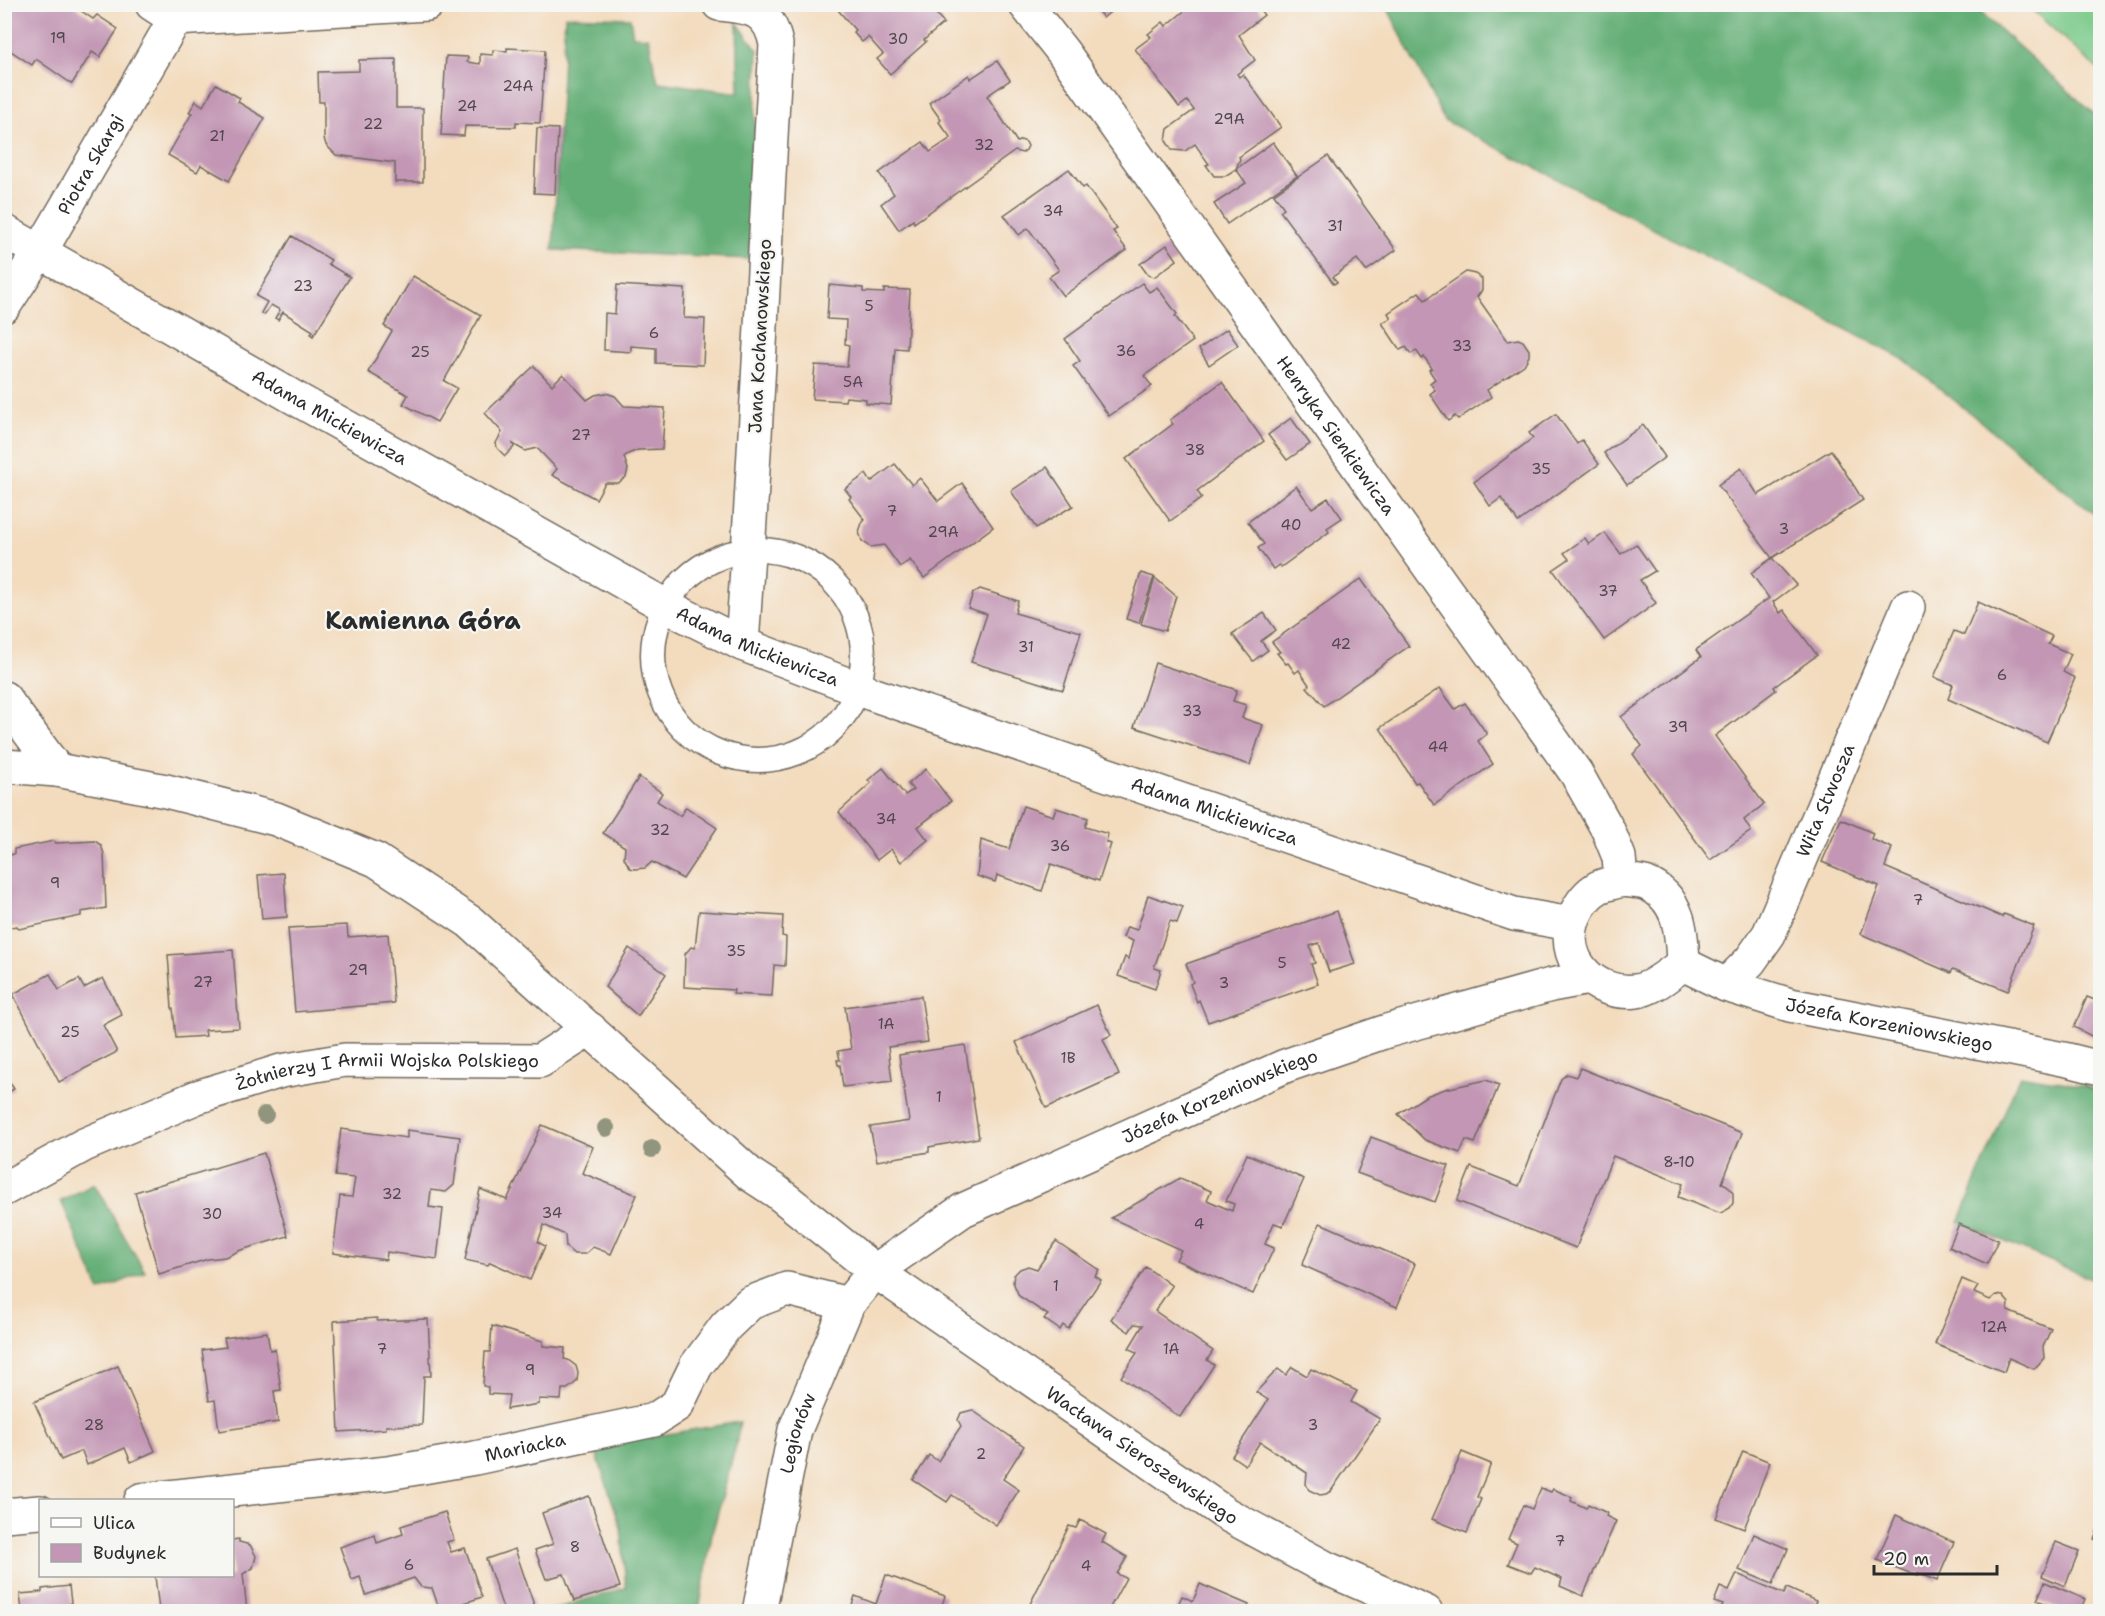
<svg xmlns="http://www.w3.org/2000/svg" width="2105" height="1616" font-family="'Shantell Sans',sans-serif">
  <rect width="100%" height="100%" fill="#f6f6f2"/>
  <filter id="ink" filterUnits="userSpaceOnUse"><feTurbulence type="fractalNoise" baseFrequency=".0167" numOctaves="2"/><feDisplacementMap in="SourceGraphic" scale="12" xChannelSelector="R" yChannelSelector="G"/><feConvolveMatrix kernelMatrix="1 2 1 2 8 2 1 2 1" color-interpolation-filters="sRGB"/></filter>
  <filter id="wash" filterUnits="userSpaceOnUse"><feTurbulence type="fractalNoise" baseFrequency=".008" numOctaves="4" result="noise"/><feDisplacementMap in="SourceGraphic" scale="24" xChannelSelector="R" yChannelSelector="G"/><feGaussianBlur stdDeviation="1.35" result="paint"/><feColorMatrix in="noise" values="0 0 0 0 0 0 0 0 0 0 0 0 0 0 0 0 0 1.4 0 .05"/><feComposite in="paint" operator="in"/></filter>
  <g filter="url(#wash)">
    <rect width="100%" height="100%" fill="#f3dbbd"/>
    <polygon fill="#7bca8a" stroke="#537a5a" stroke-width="1.5" points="2027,5 2100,5 2100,71"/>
    <g fill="#64ae76" stroke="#486c50" stroke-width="1.5">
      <polygon points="1386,5 1972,5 2100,119 2100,519 1905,360 1444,120"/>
      <polygon points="565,16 630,18 633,36 648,37 658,82 739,93 737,23 758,50 749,259 553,250"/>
      <polygon points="2020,1075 2085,1086 2100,1091 2100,1282 1959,1222"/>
      <polygon points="94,1184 145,1272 100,1291 61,1201"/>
      <polygon points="740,1422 736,1445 712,1534 699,1611 552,1612 551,1610 626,1588 621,1528 594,1446"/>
    </g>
    <g id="blocks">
      <g fill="#c296b4">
        <polygon points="5,4 71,4 93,19 97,15 118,29 100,57 92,52 72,84 36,59 32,65 5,47"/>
        <polygon points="833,4 928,4 944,23 924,40 926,42 890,74 877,59 883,54 868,37 862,42 853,32 855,30"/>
        <polygon points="1093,4 1120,4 1103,18"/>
        <polygon points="1193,4 1256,4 1264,15 1239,35 1255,60 1237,74 1239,77 1243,74 1281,127 1239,157 1240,159 1236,169 1225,176 1214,176 1206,165 1209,164 1195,144 1185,151 1172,150 1166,141 1168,129 1194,110 1187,101 1179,107 1135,49 1151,37 1148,34 1163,22 1166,26"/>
        <polygon points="507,48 545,50 540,123 516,122 516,127 465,126 464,136 441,135 446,56 468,57 467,62 480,64 480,54 493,55 493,50 507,51"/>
        <polygon points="396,59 396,108 423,108 423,182 395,182 395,163 336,155 326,145 324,138 324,102 319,102 318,72 359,71 359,60"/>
        <polygon points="997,61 1010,80 987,96 1017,142 1021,140 1026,142 1028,146 1026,150 1022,153 1015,151 914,223 913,220 899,230 881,204 894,194 879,173 923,142 930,152 951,138 939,122 941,120 929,103 969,75 970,79"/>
        <polygon points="216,84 240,98 238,102 265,118 229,181 201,165 197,172 168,155 192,113 189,112 196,101 203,106"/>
        <polygon points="537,128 558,129 555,194 534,193"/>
        <polygon points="1273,142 1297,176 1227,224 1214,204 1246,183 1236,169"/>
        <polygon points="1328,156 1396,250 1366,271 1357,259 1333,277 1337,282 1334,284 1280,211 1284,208 1274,194"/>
        <polygon points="1069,169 1083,188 1086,186 1117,229 1113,231 1127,250 1063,296 1049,277 1059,270 1028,228 1019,235 1004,215"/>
        <polygon points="292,236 331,260 328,264 350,277 313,336 311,334 313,331 283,312 278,320 275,318 280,310 271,305 264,315 261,313 267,302 256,296"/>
        <polygon points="1167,245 1177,260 1154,277 1148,275 1140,264"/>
        <polygon points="1466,272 1475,274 1482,279 1482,290 1477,297 1508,341 1518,339 1523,341 1529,350 1529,356 1524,365 1487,390 1491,397 1458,419 1455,416 1448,421 1430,394 1435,390 1430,383 1435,379 1429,370 1432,368 1424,357 1422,359 1416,350 1411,354 1406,347 1400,350 1382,323 1391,318 1388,313 1419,292 1425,300"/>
        <polygon points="413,276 481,315 444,381 457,388 437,422 403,404 408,395 368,372 392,331 384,326"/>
        <polygon points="1142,283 1149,292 1157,287 1177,314 1175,316 1193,341 1144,376 1152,386 1109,416 1073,366 1080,361 1065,339"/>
        <polygon points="617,285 685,289 684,318 705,319 703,365 656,363 656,348 631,346 631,352 604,350 605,313 615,314"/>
        <polygon points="829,285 863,288 863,292 884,293 884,289 910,290 907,349 895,348 891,405 866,403 866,399 846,397 845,401 812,399 815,365 847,367 849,345 845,344 846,320 827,319"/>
        <polygon points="1227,329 1238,345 1209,365 1199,349"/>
        <polygon points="534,366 552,385 563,374 587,400 595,395 606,393 615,396 624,406 665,408 662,449 638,450 628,454 624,457 628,469 626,477 618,483 605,483 596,499 552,475 557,469 537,448 525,451 513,444 514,447 505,456 497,448 496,443 502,432 485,413"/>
        <polygon points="1222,382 1264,441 1197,491 1202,498 1170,521 1126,459 1173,424 1170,420"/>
        <polygon points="1556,414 1577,444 1582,440 1599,464 1518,522 1501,498 1490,506 1474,482 1533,438 1529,433"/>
        <polygon points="1291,418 1310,444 1287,460 1268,435"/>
        <polygon points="1643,425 1665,457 1627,485 1604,453"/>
        <polygon points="1831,450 1863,500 1772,558 1796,585 1773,602 1780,613 1784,610 1817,655 1774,687 1776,690 1715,736 1764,804 1744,820 1751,831 1710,860 1633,754 1642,746 1621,717 1701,657 1696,650 1769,598 1751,573 1772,558 1718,485 1741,468 1758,495"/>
        <polygon points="895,464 912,485 920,478 938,501 962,483 993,527 924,578 910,560 900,567 884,545 871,547 862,541 859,532 862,523 865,520 849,499 851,497 845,489 866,474 871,482"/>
        <polygon points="1047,467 1073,506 1036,528 1011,491"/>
        <polygon points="1296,486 1312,508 1328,498 1342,518 1327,528 1329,532 1281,567 1279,565 1273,569 1258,548 1264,544 1248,522"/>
        <polygon points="1605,533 1621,554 1636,544 1655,571 1640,580 1656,603 1604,640 1553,570 1569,559 1564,553 1585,538 1589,544"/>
        <polygon points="1141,573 1154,577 1139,623 1126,619"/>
        <polygon points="1155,578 1176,596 1165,631 1141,624"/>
        <polygon points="1361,579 1409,646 1324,706 1307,687 1309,685 1299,670 1295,673 1288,663 1286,664 1277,653 1280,652 1272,642"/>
        <polygon points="980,589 1018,601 1015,613 1081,632 1063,690 971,662 987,614 968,608 973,593"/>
        <polygon points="1978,602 2052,636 2048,644 2071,654 2063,672 2075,678 2047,742 1948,699 1953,685 1934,677 1954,631 1964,635"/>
        <polygon points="1264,613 1276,630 1261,641 1268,650 1253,661 1232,634"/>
        <polygon points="1155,663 1237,690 1233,701 1246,705 1242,718 1263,725 1250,765 1134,727"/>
        <polygon points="1440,688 1455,709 1465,703 1480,724 1487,734 1478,741 1493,764 1434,805 1418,782 1415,783 1380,728"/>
        <polygon points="883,768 905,795 913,790 908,784 926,769 951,801 918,827 928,840 901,862 891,849 877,860 839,812 871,783 868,780"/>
        <polygon points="639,777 662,793 657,801 680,816 686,807 717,828 683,879 652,862 645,868 635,869 630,868 624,858 625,847 603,833"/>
        <polygon points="1023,806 1053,816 1056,808 1088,818 1085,827 1108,834 1106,842 1111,844 1099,881 1051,864 1042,891 997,875 995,882 977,876 981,840 1009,849"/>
        <polygon points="1841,819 1873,833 1871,839 1892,848 1885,867 2002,917 2004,914 2034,926 2008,991 1953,969 1951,973 1861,934 1879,886 1822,862"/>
        <polygon points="54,841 56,843 95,841 101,845 104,854 106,908 81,912 81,916 19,929 17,926 4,928 4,857 14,854 14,849"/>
        <polygon points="284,873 287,917 262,919 258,875"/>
        <polygon points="1148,895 1183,907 1177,923 1170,921 1154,968 1161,970 1155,989 1118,976 1125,957 1128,959 1133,941 1123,937 1127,927 1137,930"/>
        <polygon points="699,911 783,916 782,936 786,937 785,966 774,965 772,996 733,994 734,990 684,987 685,954 691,947 695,948"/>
        <polygon points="1337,911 1355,964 1329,972 1319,943 1310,946 1315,963 1311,964 1318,984 1208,1022 1199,1000 1197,1002 1190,984 1193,982 1186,964"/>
        <polygon points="347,925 348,937 388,934 394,1003 295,1012 288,928"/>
        <polygon points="629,948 666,974 638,1016 605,987"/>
        <polygon points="233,950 239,1028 205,1030 206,1036 176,1038 173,1008 172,1008 168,955"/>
        <polygon points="50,974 59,990 79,979 84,988 103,978 122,1015 103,1025 117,1052 59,1082 13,994"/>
        <polygon points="921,996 928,1042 888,1047 892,1081 843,1087 840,1065 838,1065 837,1060 840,1060 838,1051 851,1049 845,1007"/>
        <polygon points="2087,997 2100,1002 2100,1024 2095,1038 2074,1027"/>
        <polygon points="1097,1005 1111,1035 1103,1039 1119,1075 1046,1108 1016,1042"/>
        <polygon points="965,1045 979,1138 929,1147 929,1152 877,1161 870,1127 909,1121 899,1055"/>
        <polygon points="1580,1068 1742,1133 1722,1183 1727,1185 1733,1193 1733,1203 1730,1208 1721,1213 1716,1212 1678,1197 1683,1184 1613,1156 1576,1248 1457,1201 1471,1167 1519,1186 1561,1079 1567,1074 1576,1077"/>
        <polygon points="4,1072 14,1089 4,1095"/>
        <polygon points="1486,1080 1499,1085 1475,1143 1466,1140 1460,1153 1425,1140 1398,1114 1426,1096 1445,1089"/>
        <polygon points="542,1125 593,1147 582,1173 637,1195 611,1254 593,1247 585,1254 574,1254 566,1247 565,1235 544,1225 538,1242 545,1246 530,1280 490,1262 488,1265 465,1260 480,1189 507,1200"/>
        <polygon points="341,1129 407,1138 407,1130 460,1137 454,1185 446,1192 431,1190 429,1207 443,1209 437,1259 387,1252 386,1260 333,1253 340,1196 352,1197 355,1178 335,1176"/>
        <polygon points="1371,1137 1449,1166 1435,1202 1357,1173"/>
        <polygon points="264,1153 288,1236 241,1250 225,1257 208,1259 159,1274 135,1192"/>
        <polygon points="1247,1154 1304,1179 1283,1226 1274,1223 1265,1244 1274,1248 1253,1294 1176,1260 1181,1250 1111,1218 1180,1178 1211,1191 1207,1200 1232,1211 1234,1204 1226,1201"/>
        <polygon points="1320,1223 1415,1264 1397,1307 1302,1265"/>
        <polygon points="1959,1224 1998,1240 1987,1264 1949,1247"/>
        <polygon points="1056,1241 1099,1270 1095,1276 1101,1280 1068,1329 1063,1325 1060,1330 1044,1319 1048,1315 1019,1296 1013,1282 1014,1275 1020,1269 1028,1266 1037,1269"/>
        <polygon points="1146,1267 1172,1286 1155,1311 1213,1351 1207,1360 1214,1365 1180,1417 1121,1377 1137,1353 1129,1348 1143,1325 1134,1324 1129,1332 1111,1319"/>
        <polygon points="1962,1279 1978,1286 1974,1293 1990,1300 1996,1295 2003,1296 2009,1303 2008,1311 2051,1329 2043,1347 2044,1358 2034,1369 2009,1358 2004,1372 1935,1344"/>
        <polygon points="377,1318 377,1321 428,1319 431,1376 424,1376 422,1425 386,1426 386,1429 339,1432 334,1321"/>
        <polygon points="492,1326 543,1341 543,1346 565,1348 564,1359 568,1360 576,1366 578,1373 577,1381 573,1385 567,1389 562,1389 561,1400 539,1399 539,1404 507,1409 509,1395 488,1394 488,1387 483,1386 485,1352 490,1352"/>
        <polygon points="267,1332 270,1350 275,1349 281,1390 274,1391 278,1422 219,1431 215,1400 209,1401 202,1350 226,1347 224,1338"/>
        <polygon points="118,1366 155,1451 131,1462 125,1448 87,1465 82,1451 61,1460 34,1402"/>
        <polygon points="1292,1367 1307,1376 1311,1369 1357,1391 1351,1402 1380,1419 1331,1491 1326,1494 1320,1495 1309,1490 1306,1484 1307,1473 1260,1442 1245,1465 1232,1456 1268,1400 1256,1392 1278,1369 1286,1375"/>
        <polygon points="972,1410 1024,1446 1003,1479 1019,1490 996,1525 952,1495 947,1502 913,1480 929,1455 938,1461 961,1426 958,1420 961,1413"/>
        <polygon points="1743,1451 1770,1462 1744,1529 1716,1518"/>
        <polygon points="1462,1452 1491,1464 1477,1497 1481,1499 1467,1533 1432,1519"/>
        <polygon points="1541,1488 1551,1492 1553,1489 1572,1497 1571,1501 1586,1508 1588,1504 1607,1513 1606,1516 1616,1521 1583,1596 1560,1586 1562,1579 1535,1567 1531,1573 1508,1564 1517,1543 1508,1539 1523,1505 1532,1509"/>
        <polygon points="589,1496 620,1587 574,1601 564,1574 546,1579 535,1550 553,1544 542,1513"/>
        <polygon points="445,1512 454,1540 447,1542 451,1552 465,1548 482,1597 440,1611 432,1588 421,1587 414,1578 366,1595 360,1577 352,1580 340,1547 375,1535 377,1543 403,1534 401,1526"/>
        <polygon points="1896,1515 1954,1542 1937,1581 1918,1573 1917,1576 1877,1560"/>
        <polygon points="1080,1520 1106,1534 1102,1542 1127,1557 1117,1574 1126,1578 1108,1611 1045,1611 1030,1604 1069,1526 1076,1528"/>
        <polygon points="2100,1524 2100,1542 2094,1539"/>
        <polygon points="1754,1534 1788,1549 1773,1584 1739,1570"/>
        <polygon points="239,1539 239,1542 250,1545 256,1556 253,1568 243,1574 247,1611 189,1611 188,1607 159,1610 155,1576 232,1576 232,1540"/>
        <polygon points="2056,1542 2079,1551 2065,1586 2042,1576"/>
        <polygon points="515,1549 535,1608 523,1611 504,1611 486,1559"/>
        <polygon points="1737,1574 1784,1594 1787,1588 1816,1601 1811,1611 1720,1611 1723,1605 1714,1602 1720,1587 1729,1591"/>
        <polygon points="886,1575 945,1596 940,1611 850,1611 855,1596 876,1604"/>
        <polygon points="2045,1582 2085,1599 2080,1611 2063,1611 2037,1600"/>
        <polygon points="1200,1584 1249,1605 1246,1611 1175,1611 1182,1596 1193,1601"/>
        <polygon points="69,1586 72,1611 22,1611 20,1594 42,1592 42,1589"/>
      </g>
    </g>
  </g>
  <g filter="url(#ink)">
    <use href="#blocks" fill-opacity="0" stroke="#71695e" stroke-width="1.5"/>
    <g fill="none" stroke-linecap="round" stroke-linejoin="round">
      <defs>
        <circle id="service" cx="758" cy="655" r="105"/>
        <g id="minor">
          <polyline points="152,4 175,19 427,4"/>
          <path d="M719,4C751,7 769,9 776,44C765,244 756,444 742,644"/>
          <path id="s1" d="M1025,4L1063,52L1576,773L1608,830L1619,857L1621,880"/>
          <path id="s2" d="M4,231L293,397L664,605L742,644L872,694L1514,914L1571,924"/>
          <path id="s3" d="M4,306L47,240L175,19"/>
          <polyline points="4,698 57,770"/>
          <path id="s4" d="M4,766L57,770L166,791L276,819L376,860L470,922L751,1175L777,1192L875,1271L1226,1514L1326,1568L1426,1612"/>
          <path d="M1621,880C1628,881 1638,881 1645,883C1680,897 1682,932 1683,964C1670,973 1653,989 1636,991C1592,996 1557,957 1575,915C1580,904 1588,893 1599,887C1605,884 1614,883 1621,880Z"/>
          <path id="s5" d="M1683,964L1726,985L1790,1005L2068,1060L2100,1068"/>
          <path id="s6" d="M1726,985L1750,961L1769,934L1908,607"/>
          <path id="s7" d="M4,1189L84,1145L197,1097L281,1071L345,1060L540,1061L590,1029"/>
          <path id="s8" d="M141,1500L388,1473L475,1458L654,1420L677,1405L696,1366L726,1326L750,1303L787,1289L848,1304"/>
          <polyline points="4,1515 40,1512"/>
          <path id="s9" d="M759,1612L795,1430L848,1304L875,1271L963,1210L1285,1066L1387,1031L1551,985L1589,978"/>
        </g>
      </defs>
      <use href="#service" stroke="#71695e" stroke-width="27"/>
      <use href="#minor" stroke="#71695e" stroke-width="36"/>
      <use href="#service" stroke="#fff" stroke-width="24"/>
      <use href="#minor" stroke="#fff" stroke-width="33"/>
    </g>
    <g fill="#92957d">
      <circle cx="265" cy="1115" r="9"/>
      <circle cx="606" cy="1128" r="9"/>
      <circle cx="652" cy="1149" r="9"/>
    </g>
  </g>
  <g text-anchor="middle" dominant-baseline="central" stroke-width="4.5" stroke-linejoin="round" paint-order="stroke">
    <g font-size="15" fill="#51464d">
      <text x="58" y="38">19</text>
      <text x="898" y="39">30</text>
      <text x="518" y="86">24A</text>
      <text x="467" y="106">24</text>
      <text x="1229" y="119">29A</text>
      <text x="373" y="124">22</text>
      <text x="217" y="136">21</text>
      <text x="984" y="145">32</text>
      <text x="1053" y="211">34</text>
      <text x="1335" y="226">31</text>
      <text x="303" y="286">23</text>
      <text x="869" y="306">5</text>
      <text x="654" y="333">6</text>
      <text x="1462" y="346">33</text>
      <text x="1126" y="351">36</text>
      <text x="420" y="352">25</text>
      <text x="853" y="382">5A</text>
      <text x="581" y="435">27</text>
      <text x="1195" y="450">38</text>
      <text x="1541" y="469">35</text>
      <text x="892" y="511">7</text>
      <text x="1291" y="525">40</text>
      <text x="1784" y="529">3</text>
      <text x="943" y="532">29A</text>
      <text x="1608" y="591">37</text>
      <text x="1341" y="644">42</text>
      <text x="1026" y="647">31</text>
      <text x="2002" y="675">6</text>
      <text x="1192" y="711">33</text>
      <text x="1678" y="727">39</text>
      <text x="1438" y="747">44</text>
      <text x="886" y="819">34</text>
      <text x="660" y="830">32</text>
      <text x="1060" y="846">36</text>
      <text x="55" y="883">9</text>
      <text x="1918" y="900">7</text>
      <text x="736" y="951">35</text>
      <text x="1282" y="963">5</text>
      <text x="358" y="970">29</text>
      <text x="203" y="982">27</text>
      <text x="1224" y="983">3</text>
      <text x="886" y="1024">1A</text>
      <text x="70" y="1032">25</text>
      <text x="1068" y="1058">1B</text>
      <text x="939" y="1097">1</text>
      <text x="1679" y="1162">8-10</text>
      <text x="392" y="1194">32</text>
      <text x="552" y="1213">34</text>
      <text x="212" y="1214">30</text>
      <text x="1199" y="1224">4</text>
      <text x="1056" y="1286">1</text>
      <text x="1994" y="1327">12A</text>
      <text x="382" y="1349">7</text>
      <text x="1171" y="1349">1A</text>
      <text x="530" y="1370">9</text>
      <text x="94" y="1425">28</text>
      <text x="1313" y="1425">3</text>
      <text x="981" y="1454">2</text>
      <text x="1560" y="1541">7</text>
      <text x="575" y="1547">8</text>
      <text x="409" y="1565">6</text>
      <text x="1086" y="1566">4</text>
    </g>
    <g font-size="18" fill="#2b2b2b" stroke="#f6f6f2">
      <text stroke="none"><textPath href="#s3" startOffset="166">Piotra Skargi</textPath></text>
      <text transform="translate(760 336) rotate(-87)">Jana Kochanowskiego</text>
      <text stroke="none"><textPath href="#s2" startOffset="375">Adama Mickiewicza</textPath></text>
      <text stroke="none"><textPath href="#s1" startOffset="532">Henryka Sienkiewicza</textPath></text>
      <text stroke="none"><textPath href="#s2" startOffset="861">Adama Mickiewicza</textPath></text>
      <text stroke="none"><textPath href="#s6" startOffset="212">Wita Stwosza</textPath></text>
      <text stroke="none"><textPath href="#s2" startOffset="1347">Adama Mickiewicza</textPath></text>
      <text stroke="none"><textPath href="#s5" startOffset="216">Józefa Korzeniowskiego</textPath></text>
      <text stroke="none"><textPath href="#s7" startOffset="408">Żołnierzy I Armii Wojska Polskiego</textPath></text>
      <text stroke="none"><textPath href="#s9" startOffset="753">Józefa Korzeniowskiego</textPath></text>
      <text stroke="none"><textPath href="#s9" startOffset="183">Legionów</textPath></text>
      <text stroke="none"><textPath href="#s8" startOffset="388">Mariacka</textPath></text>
      <text stroke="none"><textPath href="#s4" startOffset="1358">Wacława Sieroszewskiego</textPath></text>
    </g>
    <g font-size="24" font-weight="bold" fill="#2b2b2b" stroke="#f6f6f2">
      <text x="423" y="621">Kamienna Góra</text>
    </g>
  </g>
  <rect width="2105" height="1616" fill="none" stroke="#f6f6f2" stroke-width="24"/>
  <rect x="39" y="1499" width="195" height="78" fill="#f6f6f2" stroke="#a5a5a2" stroke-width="1.5"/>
  <rect x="51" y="1518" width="30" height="9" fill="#ffffff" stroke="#a5a5a2" stroke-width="1.5"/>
  <text x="93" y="1529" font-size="18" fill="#2b2b2b">Ulica</text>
  <rect x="51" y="1544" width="30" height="18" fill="#c296b4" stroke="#a5a5a2" stroke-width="1.5"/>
  <text x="93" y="1559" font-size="18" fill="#2b2b2b">Budynek</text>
  <path d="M1874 1565v9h123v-9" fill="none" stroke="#2b2b2b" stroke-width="3"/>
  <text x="1883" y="1565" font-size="18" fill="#2b2b2b" stroke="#f6f6f2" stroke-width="4.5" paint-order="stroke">20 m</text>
</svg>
